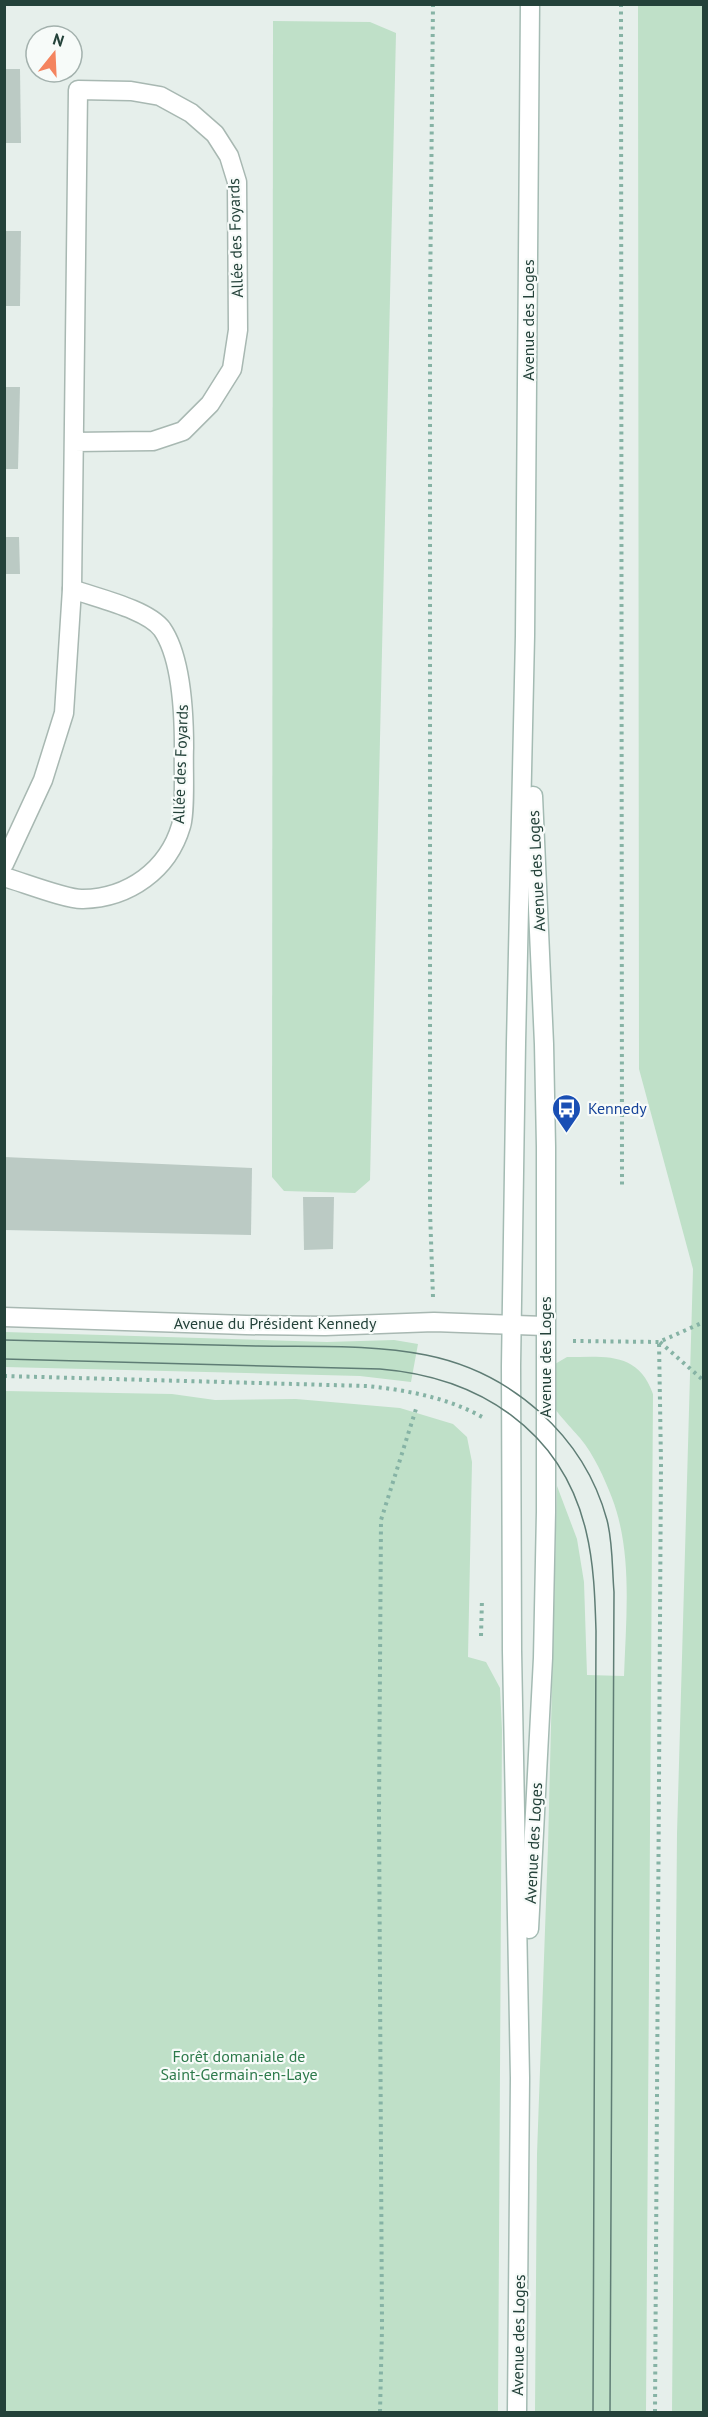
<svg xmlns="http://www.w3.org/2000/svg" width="708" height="2417" font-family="'PT Sans',sans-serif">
  <rect width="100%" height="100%" fill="#e6efeb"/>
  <g fill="#bfe0c8">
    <polygon points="638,5 704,5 703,2412 672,2412 677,1834 693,1269 639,1069"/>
    <polygon points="273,21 370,22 396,33 370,1180 355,1193 284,1191 272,1177"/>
    <polygon points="5,1332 327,1342 394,1340 418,1344 411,1382 360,1376 5,1367"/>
    <path d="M567,1357C605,1357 638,1351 653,1394L646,2412H535L537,2154L548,1846L557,1486L577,1539L584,1582L587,1675L624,1676C626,1618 633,1553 612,1498C604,1477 594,1455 580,1438C575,1432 558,1414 556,1410C552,1403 555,1374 555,1364Z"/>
    <polygon points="5,1391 172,1394 215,1400 296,1399 400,1408 453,1424 467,1437 472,1462 468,1657 486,1662 500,1688 502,1730 498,2412 5,2412"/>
  </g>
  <g fill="#bbcac4">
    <polygon points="4,69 20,69 21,143 4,143"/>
    <polygon points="4,231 21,231 20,306 4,306"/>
    <polygon points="4,387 20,387 18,469 4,469"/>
    <polygon points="4,537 19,537 20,574 4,574"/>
    <polygon points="4,1157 252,1168 251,1235 4,1230"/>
    <polygon points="303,1197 334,1197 333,1249 304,1250"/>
  </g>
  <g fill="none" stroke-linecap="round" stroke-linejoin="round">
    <defs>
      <g id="minor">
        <polyline points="4,864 43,780 64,713 72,589 78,90 131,91 160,96 191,113 215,134 229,156 237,182 238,330 232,369 210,404 183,431 153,441 74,442"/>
        <path d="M4,877C22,882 68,900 83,899C129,898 168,870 181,826C186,810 183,767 184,748C184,714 182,658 162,629C147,609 96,598 72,589"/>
        <polyline points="4,1317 246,1325 325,1326 434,1322 545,1326"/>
      </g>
      <g id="secondary">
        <polyline points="529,1929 543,1658 546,1512 546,1147 544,1044 533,796"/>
        <polyline points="517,2412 520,2078 512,1651 511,1366 516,1043 525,636 530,4"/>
      </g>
    </defs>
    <use href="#minor" stroke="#a8b8b2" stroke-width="21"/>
    <use href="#secondary" stroke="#a4bbb3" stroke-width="21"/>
    <g stroke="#86b3a5" stroke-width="4" stroke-dasharray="3 4.5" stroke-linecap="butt">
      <polyline points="621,4 622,1187"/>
      <polyline points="433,1297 430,1211 430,302 433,4"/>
      <polyline points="573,1341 659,1342 704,1322"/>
      <polyline points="660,1342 704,1381"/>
      <path d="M4,1376L367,1386C407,1390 449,1398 484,1418"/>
      <polyline points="481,1636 482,1599"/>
      <polyline points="380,2412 382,2328 379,1812 381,1520 416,1409"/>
      <polyline points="655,2412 661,1463 659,1342"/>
    </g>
    <use href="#minor" stroke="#fff" stroke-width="18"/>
    <use href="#secondary" stroke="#fff" stroke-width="18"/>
    <g stroke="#5f7d75" stroke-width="1.5">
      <path d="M4,1340C89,1342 174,1344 258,1346C314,1347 371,1344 426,1355C511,1372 584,1435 607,1520C613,1543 612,1569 614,1592L610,2412"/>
      <path d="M4,1359L380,1369C479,1377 562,1430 586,1531C594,1564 595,1598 596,1631L593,2412"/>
    </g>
  </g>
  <defs>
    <symbol id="bus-pin" viewBox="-11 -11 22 30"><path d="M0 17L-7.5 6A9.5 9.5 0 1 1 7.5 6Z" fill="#1a4fb4" stroke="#f7fbf9"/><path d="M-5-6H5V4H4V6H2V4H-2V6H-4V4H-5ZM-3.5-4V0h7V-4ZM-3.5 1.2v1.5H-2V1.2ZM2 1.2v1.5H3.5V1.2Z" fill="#fff"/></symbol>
  </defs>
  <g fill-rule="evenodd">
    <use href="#bus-pin" x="550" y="1092" width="33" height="45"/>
  </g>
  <g text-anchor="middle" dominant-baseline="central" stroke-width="4.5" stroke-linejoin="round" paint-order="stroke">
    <g font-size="16" fill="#24423a" stroke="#f7fbf9">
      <text transform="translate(235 238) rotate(-92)">Allée des Foyards</text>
      <text transform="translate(528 320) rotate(-90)">Avenue des Loges</text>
      <text transform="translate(180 764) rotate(-88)">Allée des Foyards</text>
      <text transform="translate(536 871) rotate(-93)">Avenue des Loges</text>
      <text x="275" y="1323">Avenue du Président Kennedy</text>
      <text transform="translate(545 1357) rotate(-90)">Avenue des Loges</text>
      <text transform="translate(533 1843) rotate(-87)">Avenue des Loges</text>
      <text transform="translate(518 2335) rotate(-89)">Avenue des Loges</text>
    </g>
    <g font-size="16" fill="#164399" stroke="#f7fbf9" text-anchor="start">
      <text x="588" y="1108">Kennedy</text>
    </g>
    <g font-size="16" fill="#2d7a4b" stroke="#f7fbf9">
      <text x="239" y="2056">Forêt domaniale de<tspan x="239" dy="18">Saint-Germain-en-Laye</tspan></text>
    </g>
  </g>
  <rect width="708" height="2417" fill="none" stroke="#24423a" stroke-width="12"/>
  <g transform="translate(54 54) rotate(18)"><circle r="28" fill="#f7fbf9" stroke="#a3b1ad" stroke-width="1.5"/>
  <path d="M0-4.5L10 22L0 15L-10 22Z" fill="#f4845f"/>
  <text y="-9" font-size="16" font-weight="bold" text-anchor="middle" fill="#24423a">N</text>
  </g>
</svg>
